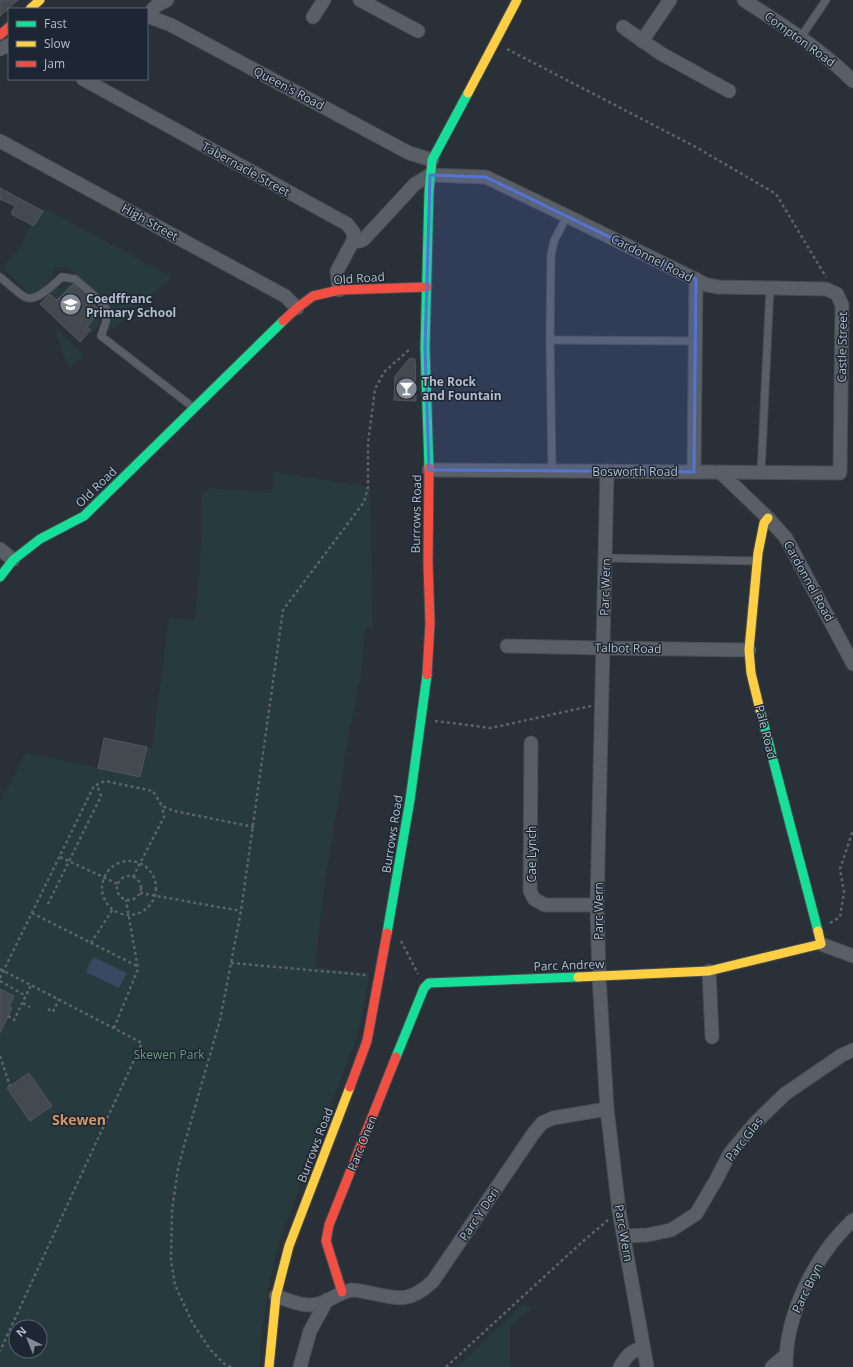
<svg xmlns="http://www.w3.org/2000/svg" width="853" height="1367" font-family="'Open Sans',sans-serif">
  <rect width="100%" height="100%" fill="#2a3038"/>
  <g fill="#273a3e" fill-rule="evenodd">
    <polygon points="44,208 172,277 108,333 112,317 110,307 71,270 66,267 57,267 53,271 52,279 39,293 31,293 27,292 3,268 21,246 31,225 35,226"/>
    <polygon points="70,283 77,284 95,300 92,303 73,284 62,295 69,302 65,307 50,293 43,301 41,299 51,288 64,288"/>
    <polygon points="84,314 92,322 97,316 100,319 99,325 93,333 79,319"/>
    <polygon points="55,328 84,355 70,368 64,357"/>
    <path d="M274,472L370,487L373,627H365L361,675L344,760L343,772L324,888L315,967L369,973L364,1007L356,1039L278,1245L268,1291L262,1329L259,1367H0V802L26,753L98,768L104,738L152,748L169,618L195,620C199,579 203,538 201,496L209,488L272,493ZM16,1327H40V1351H16Z"/>
    <polygon points="523,1304 533,1308 519,1318 510,1329 510,1362 512,1367 457,1367"/>
  </g>
  <polygon fill="#384963" points="93,957 127,973 119,988 86,972"/>
  <g fill="#444950" stroke="#52575f">
    <polygon points="0,0 18,0 0,16"/>
    <polygon points="0,188 43,211 34,226 11,214 15,206 0,199"/>
    <polygon points="73,284 101,311 87,327 91,330 80,342 40,304 50,294 57,300"/>
    <polygon points="410,358 415,359 416,401 394,400 395,376"/>
    <polygon points="104,738 147,747 140,777 98,768"/>
    <polygon points="0,989 14,996 9,1007 12,1008 0,1033"/>
    <polygon points="29,1073 52,1106 30,1121 7,1088"/>
  </g>
  <g fill="none" stroke-linecap="round" stroke-linejoin="round">
    <defs>
      <g id="lane">
        <polyline points="801,37 826,0"/>
        <path d="M0,277C8,283 16,292 25,297C36,303 54,284 62,277L75,279L100,301L106,309V322L101,336L194,408"/>
        <polyline points="550,340 696,341"/>
        <polyline points="552,471 550,340 551,255 554,241 567,216"/>
        <polyline points="761,472 770,288"/>
        <polyline points="606,558 757,561"/>
      </g>
      <g id="street">
        <polyline points="360,0 418,31"/>
        <path d="M744,0C782,25 821,49 853,81"/>
        <polyline points="147,16 171,25 409,153 432,160"/>
        <polyline points="147,16 156,6 167,0"/>
        <polyline points="313,17 324,0"/>
        <polyline points="623,27 660,53 729,91"/>
        <polyline points="642,41 670,0"/>
        <polyline points="0,49 9,45"/>
        <polyline points="83,79 347,224 354,233 353,241 337,271 339,290"/>
        <polyline points="0,141 285,296 297,308"/>
        <polyline points="353,241 360,241 364,239 415,184 430,175 486,177 567,216 707,285 719,287 826,289 837,294 842,305 840,473 429,470"/>
        <polyline points="607,471 597,905 599,976 607,1109 619,1211 647,1367"/>
        <polyline points="694,472 696,279"/>
        <polyline points="720,472 768,518 786,538 853,664"/>
        <polyline points="0,549 13,560"/>
        <polyline points="507,646 602,648 749,650"/>
        <polyline points="531,743 530,891 534,899 545,905 597,905"/>
        <polyline points="821,944 853,956"/>
        <polyline points="709,971 712,1037"/>
        <polyline points="624,1236 647,1235 671,1230 696,1214 716,1180 730,1153 756,1122 785,1094 842,1055 853,1050"/>
        <path d="M276,1296C289,1300 304,1308 318,1304C330,1301 339,1292 352,1290C358,1290 365,1292 371,1293C399,1299 410,1303 433,1281L533,1134L542,1123L553,1118L607,1109"/>
        <polyline points="300,1367 310,1331 327,1300"/>
        <path d="M620,1367C626,1357 631,1350 643,1348"/>
        <polyline points="772,1367 786,1355"/>
        <path d="M786,1367C785,1315 815,1255 853,1220"/>
      </g>
      <g id="fast">
        <polyline points="429,468 425,348 429,192 432,160 468,93"/>
        <polyline points="0,577 13,560 40,539 84,516 283,321"/>
        <polyline points="760,710 818,931"/>
        <polyline points="387,933 410,800 427,675"/>
        <polyline points="396,1057 424,988 429,983 578,977"/>
      </g>
      <g id="slow">
        <polyline points="30,9 40,0"/>
        <polyline points="468,93 517,0"/>
        <polyline points="760,710 751,673 749,650 758,553 764,523 768,518"/>
        <polyline points="578,977 709,971 821,944 818,931"/>
        <polyline points="269,1367 276,1296 289,1246 350,1087"/>
      </g>
      <g id="jam">
        <polyline points="0,35 9,27"/>
        <polyline points="283,321 297,308 313,296 339,290 427,287"/>
        <polyline points="427,675 430,623 428,563 429,468"/>
        <polyline points="350,1087 367,1041 387,933"/>
        <polyline points="342,1292 326,1241 329,1225 396,1057"/>
      </g>
    </defs>
    <use href="#lane" stroke="#484c53" stroke-width="9"/>
    <use href="#street" stroke="#484c53" stroke-width="15"/>
    <use href="#fast" stroke="#484c53" stroke-width="11"/>
    <use href="#slow" stroke="#484c53" stroke-width="11"/>
    <use href="#jam" stroke="#484c53" stroke-width="11"/>
    <g stroke="#5d636a" stroke-width="2.5" stroke-dasharray="3 3" stroke-linecap="butt">
      <polyline points="507,49 694,146 776,194 826,277"/>
      <polyline points="435,721 491,728 591,706"/>
      <polyline points="60,857 118,884"/>
      <circle cx="129" cy="888" r="27"/>
      <circle cx="129" cy="888" r="12"/>
      <polyline points="133,877 164,817 162,806"/>
      <polyline points="140,893 241,911"/>
      <polyline points="48,904 101,796 97,785"/>
      <polyline points="32,913 137,966"/>
      <polyline points="830,923 840,917 844,892 840,869 853,830"/>
      <polyline points="401,941 418,974"/>
      <polyline points="91,943 113,909"/>
      <polyline points="231,963 366,975"/>
      <polyline points="0,969 142,1043 0,1351"/>
      <polyline points="0,978 94,786 105,781 153,791 162,806 174,811 254,827"/>
      <polyline points="0,981 26,996"/>
      <polyline points="23,1003 30,1007"/>
      <polyline points="48,1009 53,1012 59,999"/>
      <polyline points="8,1016 14,1020 31,985"/>
      <polyline points="114,1028 138,969 126,900"/>
      <polyline points="0,1056 10,1086"/>
      <polyline points="231,1367 223,1363 209,1348 192,1322 175,1285 171,1260 172,1210 178,1169 185,1142 220,1020 241,911 283,610 364,502 368,487 368,443 375,389 384,372 409,350 412,350"/>
      <polyline points="446,1367 581,1243 608,1220"/>
    </g>
    <use href="#lane" stroke="#5a5e66" stroke-width="7"/>
    <use href="#street" stroke="#5a5e66" stroke-width="13"/>
    <use href="#fast" stroke="#16e098" stroke-width="9"/>
    <use href="#slow" stroke="#ffcf43" stroke-width="9"/>
    <use href="#jam" stroke="#f24e42" stroke-width="9"/>
  </g>
  <path fill="#5274d3" fill-opacity="0.2" stroke="#5274d3" stroke-width="3" stroke-linejoin="round" d="M430,175L486,177L696,279L694,472L429,470L425,348Z"/>
  <defs>
    <symbol id="school-disc" viewBox="-11 -11 22 22"><circle r="9.5" fill="#848b96" stroke="#1d2633"/><path d="M0-5L7-2L0 1L-7-2ZM-4 1L0 2.5L4 1V4Q0 6-4 4Z" fill="#fff"/></symbol>
    <symbol id="bar-disc" viewBox="-11 -11 22 22"><circle r="9.5" fill="#848b96" stroke="#1d2633"/><path d="M-6-5H6L.8 .8V4.5H3.5V6h-7V4.5H-.8V.8Z" fill="#fff"/></symbol>
  </defs>
  <g fill-rule="evenodd">
    <use href="#school-disc" x="58" y="292" width="25" height="25"/>
    <use href="#bar-disc" x="394" y="376" width="25" height="25"/>
  </g>
  <g text-anchor="middle" dominant-baseline="central" stroke-width="3" stroke-linejoin="round" paint-order="stroke">
    <g font-size="12" fill="#b4bcc9" stroke="#1d2633">
      <text transform="translate(800 39) rotate(36)">Compton Road</text>
      <text transform="translate(289 88) rotate(28)">Queen's Road</text>
      <text transform="translate(246 169) rotate(29)">Tabernacle Street</text>
      <text transform="translate(150 222) rotate(29)">High Street</text>
      <text transform="translate(652 258) rotate(27)">Cardonnel Road</text>
      <text transform="translate(359 278) rotate(-4)">Old Road</text>
      <text transform="translate(842 347) rotate(-89)">Castle Street</text>
      <text x="635" y="471">Bosworth Road</text>
      <text transform="translate(96 487) rotate(-44)">Old Road</text>
      <text transform="translate(416 514) rotate(-89)">Burrows Road</text>
      <text transform="translate(809 581) rotate(61)">Cardonnel Road</text>
      <text transform="translate(605 587) rotate(-88)">Parc Wern</text>
      <text transform="translate(628 648) rotate(1)">Talbot Road</text>
      <text transform="translate(766 732) rotate(76)">Pale Road</text>
      <text transform="translate(392 834) rotate(-81)">Burrows Road</text>
      <text transform="translate(531 854) rotate(-90)">Cae Lynch</text>
      <text transform="translate(598 911) rotate(-90)">Parc Wern</text>
      <text transform="translate(569 965) rotate(-2)">Parc Andrew</text>
      <text transform="translate(744 1139) rotate(-52)">Parc Glas</text>
      <text transform="translate(362 1143) rotate(-68)">Parc Onen</text>
      <text transform="translate(315 1145) rotate(-69)">Burrows Road</text>
      <text transform="translate(479 1214) rotate(-56)">Parc Y Deri</text>
      <text transform="translate(624 1233) rotate(80)">Parc Wern</text>
      <text transform="translate(807 1288) rotate(-64)">Parc Bryn</text>
    </g>
    <g font-size="12" font-weight="bold" fill="#b4bcc9" stroke="#1d2633" text-anchor="start">
      <text x="86" y="298">Coedffranc<tspan x="86" dy="14">Primary School</tspan></text>
      <text x="422" y="381">The Rock<tspan x="422" dy="14">and Fountain</tspan></text>
    </g>
    <g font-size="12" fill="#6b9a76" stroke="#1d2633">
      <text x="169" y="1054">Skewen Park</text>
    </g>
    <g font-size="14" font-weight="bold" fill="#d59563" stroke="#1d2633">
      <text x="79" y="1119">Skewen</text>
    </g>
  </g>
  <rect x="8" y="8" width="140" height="72" fill="#1d2633" stroke="#59626f"/>
  <rect x="16" y="21" width="20" height="6" fill="#16e098" stroke="#59626f"/>
  <text x="44" y="28" font-size="12" fill="#b4bcc9">Fast</text>
  <rect x="16" y="41" width="20" height="6" fill="#ffcf43" stroke="#59626f"/>
  <text x="44" y="48" font-size="12" fill="#b4bcc9">Slow</text>
  <rect x="16" y="61" width="20" height="6" fill="#f24e42" stroke="#59626f"/>
  <text x="44" y="68" font-size="12" fill="#b4bcc9">Jam</text>
  <g transform="translate(28 1339) rotate(317)"><circle r="19" fill="#1d2633" stroke="#59626f"/>
  <path d="M0-3L7 15L0 10L-7 15Z" fill="#848b96"/>
  <text y="-6" font-size="11" font-weight="bold" text-anchor="middle" fill="#b4bcc9">N</text>
  </g>
</svg>
